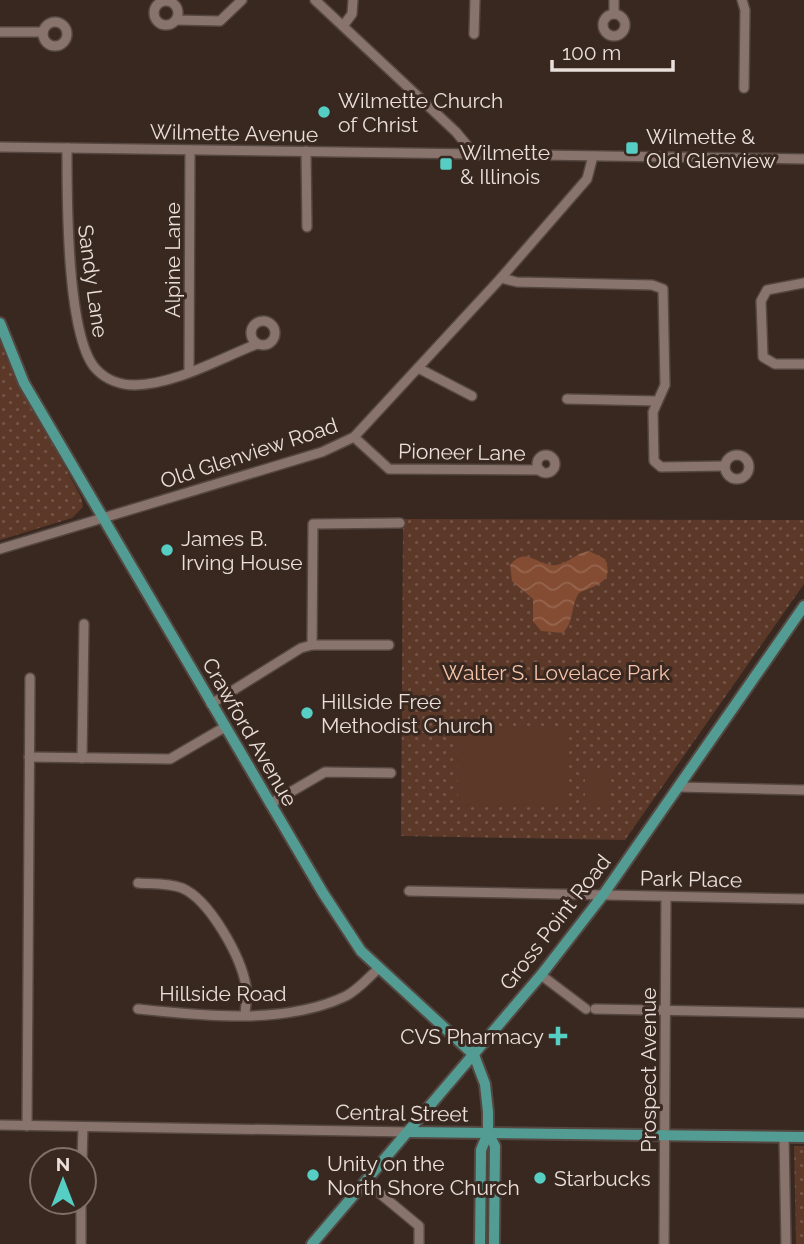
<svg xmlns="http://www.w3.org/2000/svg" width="804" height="1244" font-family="Raleway,sans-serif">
  <defs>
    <pattern id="park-dots" width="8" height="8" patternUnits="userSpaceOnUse" patternTransform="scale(1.75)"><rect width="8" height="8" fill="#5b3828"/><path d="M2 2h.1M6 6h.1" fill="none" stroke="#735447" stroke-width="1.8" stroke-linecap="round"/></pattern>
    <pattern id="water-waves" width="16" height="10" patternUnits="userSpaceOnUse" patternTransform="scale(1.75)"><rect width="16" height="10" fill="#844c32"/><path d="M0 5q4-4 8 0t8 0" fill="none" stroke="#96654f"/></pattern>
  </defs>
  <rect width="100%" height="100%" fill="#382820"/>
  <g fill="url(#park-dots)">
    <polygon points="0,339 6,358 81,497 83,507 72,518 0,540"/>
    <polygon points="403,519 804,520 804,584 625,840 401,836"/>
    <polygon points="794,1146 804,1146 804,1244 796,1244"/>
  </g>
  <g fill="#5b3828">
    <polygon points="567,726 568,804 458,806 457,728"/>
    <rect x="585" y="769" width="26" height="34"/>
  </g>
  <path fill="url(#water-waves)" d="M589,551L605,559C615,583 595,585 579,593C570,607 575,620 563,633L541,631L533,621V599L512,581L510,565C525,547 534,563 552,565C565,567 576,552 589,551Z"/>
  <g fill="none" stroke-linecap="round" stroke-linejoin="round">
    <defs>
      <g id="minor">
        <polyline points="315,0 456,132 476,156"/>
        <polyline points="742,0 745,10 744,88"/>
        <circle cx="166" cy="13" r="12"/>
        <circle cx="614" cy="25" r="11"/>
        <polyline points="614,14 614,0"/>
        <polyline points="176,20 220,21 242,0"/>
        <circle cx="55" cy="34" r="12"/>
        <polyline points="343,26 352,14 353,0"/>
        <polyline points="0,32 43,32"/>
        <polyline points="474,34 475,0"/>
        <polyline points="0,147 804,159"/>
        <path d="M67,148C67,194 66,337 96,369C106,380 121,385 135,385C176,384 219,359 257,344"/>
        <polyline points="306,151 307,227"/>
        <polyline points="501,278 517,282 652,285 663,289 665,385 653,412 654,461 661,467 725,466"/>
        <polyline points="804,283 767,290 761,301 763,357 775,364 804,364"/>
        <circle cx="263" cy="333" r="12"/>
        <polyline points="418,368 472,396"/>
        <polyline points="189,371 190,150"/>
        <polyline points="567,399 657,401"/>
        <polyline points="354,437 389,469 540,470"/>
        <circle cx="737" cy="467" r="12"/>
        <circle cx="546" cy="464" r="9"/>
        <polyline points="0,549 322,452 354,437 501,278 587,179 593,156"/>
        <polyline points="312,645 313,524 400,523"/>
        <polyline points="211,704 301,648 312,645 389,645"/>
        <polyline points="29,757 170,759 225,727"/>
        <polyline points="82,758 84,624"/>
        <polyline points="679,787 804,790"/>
        <polyline points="270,804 325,772 391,773"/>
        <path d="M138,883C152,884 169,883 182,888C210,900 241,957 246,986C247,995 246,1005 245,1014"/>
        <polyline points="409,891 804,899"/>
        <polyline points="541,975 586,1009"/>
        <path d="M138,1009C203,1016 286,1025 346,996C358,990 369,977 379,968"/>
        <polyline points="595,1009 804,1013"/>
        <polyline points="0,1125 409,1132"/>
        <polyline points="27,1126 30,678"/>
        <polyline points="784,1137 786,1244"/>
        <polyline points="82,1160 83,1127"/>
        <polyline points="366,1182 419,1226 419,1244"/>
        <polyline points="81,1244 81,1202"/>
        <polyline points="664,1244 666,897"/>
      </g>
      <g id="major">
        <polyline points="0,323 24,383 323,893 361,951 474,1055 485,1084 488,1112 488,1133 481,1150 480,1244"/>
        <polyline points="409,1132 804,1137"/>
        <polyline points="488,1133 495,1146 494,1244"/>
        <polyline points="312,1244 541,975 603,895 804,606"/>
      </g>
    </defs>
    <use href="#minor" stroke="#544640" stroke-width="12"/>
    <use href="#major" stroke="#544640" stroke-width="14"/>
    <use href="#minor" stroke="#88746c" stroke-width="9"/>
    <use href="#major" stroke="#529c93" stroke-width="10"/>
  </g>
  <g fill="#56cec3" stroke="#382820" stroke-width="2.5">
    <circle cx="324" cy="112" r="7"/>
    <rect x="625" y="141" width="14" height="14" rx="3.5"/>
    <rect x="439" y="157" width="14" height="14" rx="3.5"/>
    <circle cx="167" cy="550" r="7"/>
    <circle cx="307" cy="713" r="7"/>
    <path d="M554.5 1025.5h7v7h7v7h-7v7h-7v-7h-7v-7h7z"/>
    <circle cx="313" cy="1175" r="7"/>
    <circle cx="540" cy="1178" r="7"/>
  </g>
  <g text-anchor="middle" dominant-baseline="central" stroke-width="6" stroke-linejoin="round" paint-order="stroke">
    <g font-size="21" fill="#eadfda" stroke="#382820" text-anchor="start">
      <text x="338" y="100">Wilmette Church<tspan x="338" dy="24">of Christ</tspan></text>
      <text x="646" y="136">Wilmette &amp;<tspan x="646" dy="24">Old Glenview</tspan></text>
      <text x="460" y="152">Wilmette<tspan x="460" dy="24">&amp; Illinois</tspan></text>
      <text x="181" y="538">James B.<tspan x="181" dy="24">Irving House</tspan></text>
      <text x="321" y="701">Hillside Free<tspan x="321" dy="24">Methodist Church</tspan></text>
      <text x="544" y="1036" text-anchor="end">CVS Pharmacy</text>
      <text x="327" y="1163">Unity on the<tspan x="327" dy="24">North Shore Church</tspan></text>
      <text x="554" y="1178">Starbucks</text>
    </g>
    <g font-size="21" fill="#eadfda" stroke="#382820">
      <text transform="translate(234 133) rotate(1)">Wilmette Avenue</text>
      <text transform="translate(172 260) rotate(-90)">Alpine Lane</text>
      <text transform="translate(93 281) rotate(82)">Sandy Lane</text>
      <text transform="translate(462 452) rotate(1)">Pioneer Lane</text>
      <text transform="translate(249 453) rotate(-18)">Old Glenview Road</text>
      <text transform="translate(250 732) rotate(60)">Crawford Avenue</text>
      <text transform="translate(691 879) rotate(1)">Park Place</text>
      <text transform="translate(555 922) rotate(-52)">Gross Point Road</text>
      <text x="223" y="993">Hillside Road</text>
      <text transform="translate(648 1070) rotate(-90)">Prospect Avenue</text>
      <text transform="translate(402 1113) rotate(1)">Central Street</text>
    </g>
    <g font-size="21" fill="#f6c2aa" stroke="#382820">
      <text x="556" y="672">Walter S. Lovelace Park</text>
    </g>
  </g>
  <g transform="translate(63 1181)"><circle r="33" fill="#382820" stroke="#7f716a" stroke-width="2"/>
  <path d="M0-5L12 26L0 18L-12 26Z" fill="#56cec3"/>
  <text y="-10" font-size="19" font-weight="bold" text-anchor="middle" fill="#eadfda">N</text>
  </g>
  <path d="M552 60v10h121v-10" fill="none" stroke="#eadfda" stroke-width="3.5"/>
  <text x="562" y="60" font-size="21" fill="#eadfda" stroke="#382820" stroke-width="5" paint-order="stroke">100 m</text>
</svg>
